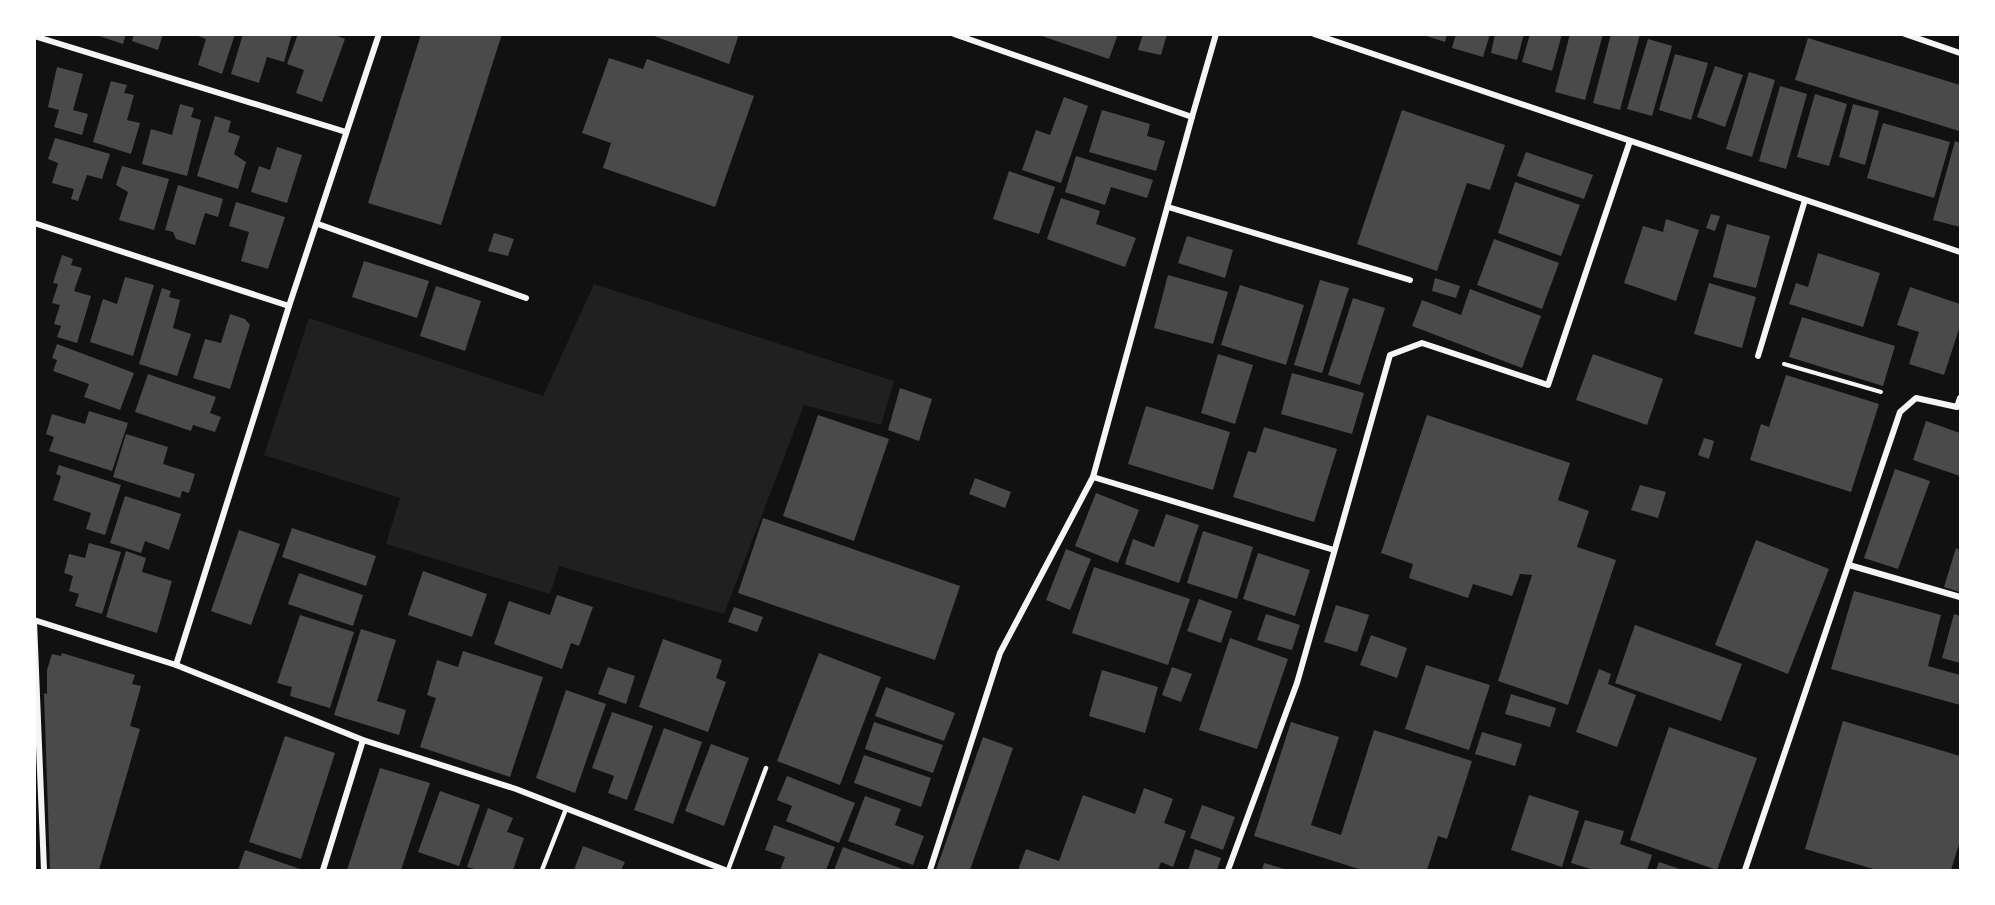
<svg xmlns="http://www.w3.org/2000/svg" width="1995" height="905" font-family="Roboto,sans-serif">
  <rect width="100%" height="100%" fill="#111"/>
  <polygon fill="#202020" points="594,284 894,381 881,425 804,405 724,614 559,566 550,594 386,544 400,498 264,455 309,318 543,396"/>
  <g fill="#4a4a4a">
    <polygon points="93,34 126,34 123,44"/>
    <polygon points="134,34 163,34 158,50 132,41"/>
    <polygon points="193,34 235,34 222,74 198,65 206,39"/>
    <polygon points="243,34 292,34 284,62 267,57 259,83 231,74"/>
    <polygon points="298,34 332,34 345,39 322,102 296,93 304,70 287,64"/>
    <polygon points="421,34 502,34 441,225 368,203"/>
    <polygon points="649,34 739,34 729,64"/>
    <polygon points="1036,34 1118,34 1109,59"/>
    <polygon points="1143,34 1167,34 1161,55 1138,50"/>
    <polygon points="1420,34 1447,34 1445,42"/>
    <polygon points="1456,34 1490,34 1483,57 1452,48"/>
    <polygon points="1495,34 1524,34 1517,60 1491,53"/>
    <polygon points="1530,34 1562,34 1552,71 1522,62"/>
    <polygon points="1570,34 1603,34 1585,100 1555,92"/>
    <polygon points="1611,34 1640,34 1620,110 1593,103"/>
    <polygon points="1808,38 1960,85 1960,125 1959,131 1795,80"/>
    <polygon points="1648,39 1672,46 1652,116 1627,109"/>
    <polygon points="1675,54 1708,63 1691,120 1659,110"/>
    <polygon points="609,58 643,69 647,59 754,96 715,207 603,168 611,143 582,133"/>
    <polygon points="1715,66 1743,75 1725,127 1697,117"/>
    <polygon points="57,67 83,74 73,110 88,114 82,135 54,127 59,110 48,107"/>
    <polygon points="1749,72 1775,80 1752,157 1726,149"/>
    <polygon points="111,81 127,85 124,93 134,95 127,120 140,123 131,154 93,142"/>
    <polygon points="1780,86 1807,94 1786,169 1759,161"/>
    <polygon points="1815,94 1847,104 1829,166 1797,157"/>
    <polygon points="1064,97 1088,106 1061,183 1022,170 1036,130 1050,135"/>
    <polygon points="180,104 194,108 191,117 201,120 187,176 142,164 151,129 172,135"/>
    <polygon points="1853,104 1879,111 1865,165 1839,157"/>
    <polygon points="1102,110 1150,124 1147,136 1165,141 1156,171 1089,152"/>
    <polygon points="1402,110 1505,145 1490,190 1467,183 1437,271 1357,244"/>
    <polygon points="215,116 231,121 228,132 240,136 234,154 246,162 238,189 197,176"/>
    <polygon points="1883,123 1950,142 1934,198 1867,178"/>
    <polygon points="55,138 110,154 102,179 87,175 78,201 71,199 74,189 52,183 58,163 48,159"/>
    <polygon points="1955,141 1960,143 1960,227 1933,220"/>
    <polygon points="277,147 302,155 287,203 251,192 259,166 270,170"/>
    <polygon points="1526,152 1593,175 1584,199 1517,176"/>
    <polygon points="1076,156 1153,180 1147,198 1111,187 1105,205 1065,192"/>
    <polygon points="122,166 169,179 154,230 119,220 128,192 116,185"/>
    <polygon points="1009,171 1055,187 1039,234 993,219"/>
    <polygon points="1515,182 1580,205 1561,256 1498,233"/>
    <polygon points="178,185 223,199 218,217 205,213 195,245 176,239 173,232 165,230"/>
    <polygon points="1061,198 1100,211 1096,224 1136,238 1125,267 1047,239"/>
    <polygon points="236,202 285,217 268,269 241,261 249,232 229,226"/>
    <polygon points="1711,214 1720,216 1715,231 1706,228"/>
    <polygon points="1666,219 1699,230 1676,301 1624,283 1643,226 1663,232"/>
    <polygon points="1727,224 1770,236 1756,288 1713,277"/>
    <polygon points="494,233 514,239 508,256 488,251"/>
    <polygon points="1187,236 1233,250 1225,278 1178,263"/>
    <polygon points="1494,239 1559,263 1542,309 1477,285"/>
    <polygon points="1818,253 1880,273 1863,327 1789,304 1796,283 1808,287"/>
    <polygon points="62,255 73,259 71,265 82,268 74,291 91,296 77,343 57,337 61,326 54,324 60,305 52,303 58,284 53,283"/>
    <polygon points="364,261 429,281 417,318 352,297"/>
    <polygon points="1168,275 1228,292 1213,344 1154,328"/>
    <polygon points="125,277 154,285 133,356 90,342 103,299 117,304"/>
    <polygon points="1435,278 1460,286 1456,298 1432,291"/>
    <polygon points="1320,280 1349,288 1322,373 1294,365"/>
    <polygon points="1709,283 1756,297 1742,348 1694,334"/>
    <polygon points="1240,285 1304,305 1286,365 1221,345"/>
    <polygon points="436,286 481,301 465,351 420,336"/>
    <polygon points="1910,287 1960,304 1960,326 1944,375 1909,364 1919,332 1897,325"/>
    <polygon points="162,288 171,291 169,297 180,300 173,328 191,334 177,376 139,364"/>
    <polygon points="1470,289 1541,316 1522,368 1412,326 1422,300 1461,315"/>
    <polygon points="1353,298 1385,308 1360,385 1328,375"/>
    <polygon points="230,314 245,319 250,325 230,389 193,378 205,339 221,343"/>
    <polygon points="1802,317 1895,346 1883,386 1789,357"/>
    <polygon points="57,344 134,373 120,410 84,397 89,384 53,371 57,360 52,358"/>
    <polygon points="1218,354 1253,365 1235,424 1201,413"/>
    <polygon points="1593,354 1663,379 1647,425 1576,400"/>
    <polygon points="1292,373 1364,393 1352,434 1281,414"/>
    <polygon points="148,374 216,397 210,413 221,417 215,432 193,425 191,431 135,412"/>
    <polygon points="1786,375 1879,404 1851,492 1750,460 1761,424 1769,427"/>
    <polygon points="900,388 932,399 919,441 888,430"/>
    <polygon points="1146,406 1230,432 1213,490 1128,464"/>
    <polygon points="89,411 128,423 112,471 49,451 54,437 46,434 52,414 85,424"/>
    <polygon points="818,415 889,439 854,541 783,516"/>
    <polygon points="1427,415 1570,463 1558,500 1589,511 1577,547 1616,560 1568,705 1498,681 1532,575 1520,574 1512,596 1473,584 1468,598 1409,578 1413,564 1381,553"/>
    <polygon points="1926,421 1960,433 1960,476 1913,460"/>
    <polygon points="1264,427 1337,449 1314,522 1233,497 1248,451 1256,453"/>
    <polygon points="126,434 168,447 163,464 195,474 189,493 182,491 180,498 113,477"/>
    <polygon points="1704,438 1714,441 1709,459 1698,455"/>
    <polygon points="59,465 121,485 105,535 86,529 91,513 53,500 61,476 56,474"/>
    <polygon points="1895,469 1930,481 1898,569 1864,558"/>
    <polygon points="975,478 1011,492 1005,508 969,494"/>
    <polygon points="1640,485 1666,492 1658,518 1631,510"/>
    <polygon points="1096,493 1139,510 1118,563 1075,546"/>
    <polygon points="125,496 181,514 169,550 145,541 141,553 110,543"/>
    <polygon points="1166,514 1199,525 1179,583 1125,564 1133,539 1154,547"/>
    <polygon points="763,518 960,586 935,660 738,593"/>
    <polygon points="292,528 376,556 366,586 282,557"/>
    <polygon points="239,530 280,544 251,625 211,611"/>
    <polygon points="1203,531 1253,547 1237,599 1187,583"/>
    <polygon points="1756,540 1829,569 1788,674 1715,645"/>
    <polygon points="89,543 121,552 102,614 75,606 79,594 69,591 73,576 64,573 69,554 85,558"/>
    <polygon points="1956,548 1960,550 1960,592 1944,587"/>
    <polygon points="1066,549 1091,559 1070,610 1046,600"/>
    <polygon points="126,551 146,558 142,572 172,581 157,633 106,617"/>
    <polygon points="1258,553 1310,570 1295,616 1243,599"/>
    <polygon points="1094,567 1190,599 1168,665 1072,633"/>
    <polygon points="423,571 487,594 472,637 408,615"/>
    <polygon points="299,573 363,595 353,626 288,604"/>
    <polygon points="1854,591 1941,615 1928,666 1960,675 1960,705 1831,669"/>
    <polygon points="557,595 593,607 579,646 571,643 562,669 494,644 509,601 550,615"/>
    <polygon points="1199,599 1232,611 1221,643 1187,631"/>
    <polygon points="1336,605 1369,615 1357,652 1324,642"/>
    <polygon points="734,607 763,617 757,632 728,622"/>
    <polygon points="1266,614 1300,625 1292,650 1257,640"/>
    <polygon points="1954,614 1960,616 1960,663 1942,658"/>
    <polygon points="300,615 354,632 330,708 290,696 292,687 277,683"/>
    <polygon points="1635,625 1742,664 1721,721 1615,683"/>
    <polygon points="361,629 396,640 377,701 406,710 399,735 334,715"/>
    <polygon points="1371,635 1407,648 1397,678 1360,665"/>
    <polygon points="1230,638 1288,659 1257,749 1199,730"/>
    <polygon points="663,639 722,660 716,678 726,682 708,732 639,707"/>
    <polygon points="463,651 543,677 510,777 420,747 436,698 427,695 437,660 458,667"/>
    <polygon points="62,653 135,675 132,684 141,686 130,726 140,729 99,870 50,870 44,693 47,694 47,670 52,654 61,656"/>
    <polygon points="819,653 881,677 840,785 777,761"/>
    <polygon points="1426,665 1490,685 1469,750 1405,729"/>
    <polygon points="608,667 635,676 626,704 598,694"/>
    <polygon points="1172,667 1192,674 1181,702 1162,695"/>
    <polygon points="1599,669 1611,674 1608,684 1636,695 1617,747 1576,732"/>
    <polygon points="1102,670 1158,687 1145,733 1089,716"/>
    <polygon points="886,687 955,713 944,741 875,716"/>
    <polygon points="566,690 606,704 575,793 536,778"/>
    <polygon points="1511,694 1556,708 1550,727 1505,714"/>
    <polygon points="612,712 653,726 627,800 608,793 614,776 592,768"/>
    <polygon points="1843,721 1960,756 1960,841 1951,870 1877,870 1805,849"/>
    <polygon points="874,722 943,745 933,773 865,749"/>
    <polygon points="1291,722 1339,737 1311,825 1341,835 1374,730 1472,761 1447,839 1438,836 1427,870 1362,870 1254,836"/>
    <polygon points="1669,727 1757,758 1717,870 1630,840"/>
    <polygon points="664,728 702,742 673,824 634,810"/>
    <polygon points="1482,732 1522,744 1515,766 1475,754"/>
    <polygon points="285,736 335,753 301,859 249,842"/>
    <polygon points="983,737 1013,748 970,870 936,870"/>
    <polygon points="711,744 749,758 724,826 685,811"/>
    <polygon points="864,755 931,778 921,807 854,783"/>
    <polygon points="380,768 430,783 401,870 347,870"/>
    <polygon points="787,776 855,803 839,843 786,821 792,806 777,800"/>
    <polygon points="1144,788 1173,799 1164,823 1186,831 1173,867 1161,862 1158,870 1018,870 1026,849 1059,861 1083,795 1135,814"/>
    <polygon points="440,791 480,805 459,866 418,852"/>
    <polygon points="1529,795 1579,811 1562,867 1511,850"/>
    <polygon points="865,796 901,809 895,825 924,836 913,865 848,841"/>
    <polygon points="1202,805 1235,817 1223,850 1190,838"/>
    <polygon points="488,808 513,818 507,832 524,838 513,870 478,870 467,867"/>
    <polygon points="1585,820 1624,831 1620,844 1652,855 1647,870 1594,870 1571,863"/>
    <polygon points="774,825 835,847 826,870 780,870 785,857 765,850"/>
    <polygon points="583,846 625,862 621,870 574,870"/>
    <polygon points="843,847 905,870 834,870"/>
    <polygon points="1195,849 1221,858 1217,870 1188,870"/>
    <polygon points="245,850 303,870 238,870"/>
    <polygon points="1659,862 1683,870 1656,870"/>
    <polygon points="1264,863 1288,870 1262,870"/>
  </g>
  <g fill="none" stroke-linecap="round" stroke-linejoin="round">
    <polyline stroke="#f5f5f5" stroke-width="4" points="1784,364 1881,392"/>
    <g stroke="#f5f5f5" stroke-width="4.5">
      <polyline points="542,870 566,809"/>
      <polyline points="728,870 766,768"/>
    </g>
    <g stroke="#f5f5f5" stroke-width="6">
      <polyline points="954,34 1192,117"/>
      <polyline points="1314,34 1960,252"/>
      <polyline points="1905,34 1960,53"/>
      <polyline points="34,36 346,132"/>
      <polyline points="1168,207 1410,280"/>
      <polyline points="34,223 289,306"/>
      <polyline points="318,224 526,298"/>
      <polyline points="1758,356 1805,200"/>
      <polyline points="1093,477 1334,550"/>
      <polyline points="1849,565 1960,597"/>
      <polyline points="34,620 176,665 363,740 516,789 725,870"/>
      <polyline points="34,621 44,870"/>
      <polyline points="176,665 289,306 379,34"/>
      <polyline points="323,870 363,740"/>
      <polyline points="930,870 1000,653 1093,477 1192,117 1216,34"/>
      <polyline points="1228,870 1297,683 1390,355 1422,343 1548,385 1630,141"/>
      <polyline points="1745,870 1900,412 1916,398 1957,407 1960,398"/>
    </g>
  </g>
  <rect width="1995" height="905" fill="none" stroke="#ffffff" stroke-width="72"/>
</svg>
